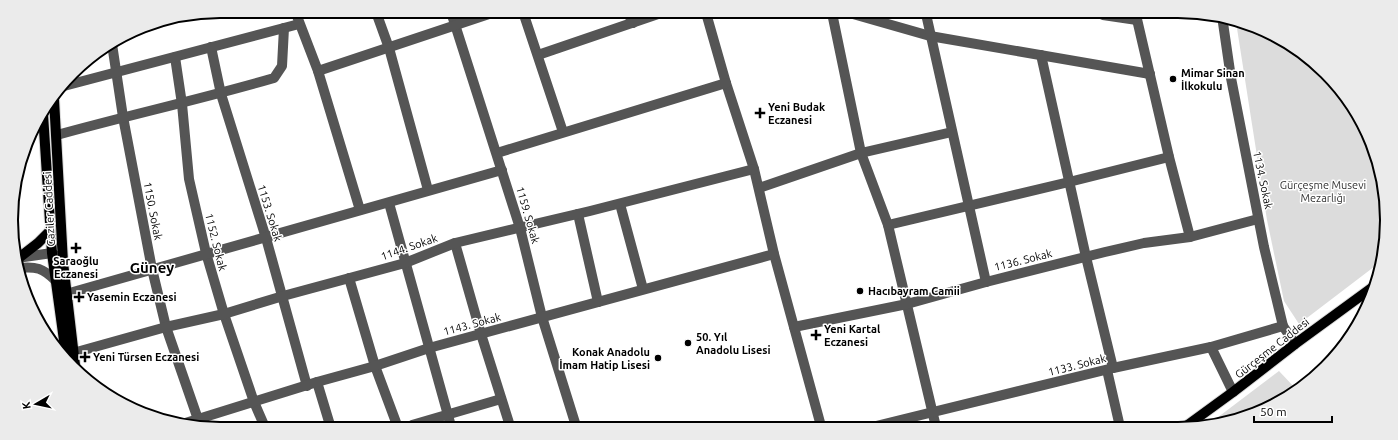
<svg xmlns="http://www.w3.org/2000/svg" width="1398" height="440" font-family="Ubuntu,sans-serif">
  <rect width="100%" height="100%" fill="#fff"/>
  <g fill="#dcdcdc">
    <polygon points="1236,22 1294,46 1352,104 1383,179 1383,260 1299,324 1284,301 1267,220"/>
    <polygon points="1279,371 1296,389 1271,407 1205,427"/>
  </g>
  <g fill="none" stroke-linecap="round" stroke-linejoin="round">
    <defs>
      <g id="major">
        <polyline points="54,99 63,262 75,365"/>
        <polyline points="43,114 52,253 66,355"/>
        <polyline points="20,257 38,243 50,231"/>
        <polyline points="1185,427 1233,392 1295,344 1373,287"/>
      </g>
    </defs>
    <use href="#major" stroke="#dbdbdb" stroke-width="12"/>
    <g stroke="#555" stroke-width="10">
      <polyline points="295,11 318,71 360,210"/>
      <polyline points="376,12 389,48 428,190"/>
      <polyline points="451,12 520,228 542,317 576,426"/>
      <polyline points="523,12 563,132"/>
      <polyline points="628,13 633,23"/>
      <polyline points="706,13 726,83 754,169 774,254 821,426"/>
      <polyline points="832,13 861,153 888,225 936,427"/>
      <polyline points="853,14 930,36 1150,74"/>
      <polyline points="926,14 986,282"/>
      <polyline points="1103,15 1137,20"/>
      <polyline points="1136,15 1169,157 1190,237"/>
      <polyline points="1222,16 1231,78 1264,247 1283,326 1295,344"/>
      <polyline points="112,44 123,117 152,269 166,327 200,425"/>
      <polyline points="211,47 221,94 266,238 307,386"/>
      <polyline points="538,55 661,13"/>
      <polyline points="1041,55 1086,257 1113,368"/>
      <polyline points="175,57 182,104 189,179 206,253 224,314 254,402 264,425"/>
      <polyline points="318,71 495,12"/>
      <polyline points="64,86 299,24"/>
      <path d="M57,135C129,115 202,99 274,78L282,66L284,28"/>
      <polyline points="497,153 726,83"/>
      <polyline points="759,188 861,153 952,132"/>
      <polyline points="389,203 451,426"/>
      <polyline points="620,204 643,289"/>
      <polyline points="578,214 598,302"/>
      <polyline points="888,225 1069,182 1169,157"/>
      <polyline points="455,243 481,334 510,426"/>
      <polyline points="17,258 52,253 59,258"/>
      <path d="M18,268C36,266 43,268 56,281"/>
      <polyline points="349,278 375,366 397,425"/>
      <polyline points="66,294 502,170"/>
      <polyline points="794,327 907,304 986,282 1105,252 1144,243 1190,237 1258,219"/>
      <polyline points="1211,347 1233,392"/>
      <polyline points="73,353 166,327 224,314 283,296 405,263 455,243 590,211 754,169"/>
      <polyline points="1107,370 1120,427"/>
      <polyline points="317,382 330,425"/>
      <polyline points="179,425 317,382 375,366 429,348 774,254"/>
      <polyline points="412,425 501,399"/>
      <polyline points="876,426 1113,368 1211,347 1283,326"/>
    </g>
    <use href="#major" stroke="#000" stroke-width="10"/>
  </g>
  <g fill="#000" stroke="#fff" stroke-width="1.5">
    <circle cx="1173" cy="79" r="4"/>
    <path d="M758 107h4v4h4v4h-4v4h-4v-4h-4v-4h4z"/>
    <path d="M74 242h4v4h4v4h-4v4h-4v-4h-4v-4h4z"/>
    <circle cx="860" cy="291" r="4"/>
    <path d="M77 291h4v4h4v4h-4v4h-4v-4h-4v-4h4z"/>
    <path d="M814 329h4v4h4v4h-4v4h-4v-4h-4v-4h4z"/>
    <circle cx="688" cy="343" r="4"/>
    <path d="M83 351h4v4h4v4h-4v4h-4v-4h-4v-4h4z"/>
    <circle cx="658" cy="358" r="4"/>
  </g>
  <g text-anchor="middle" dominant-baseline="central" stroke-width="3" stroke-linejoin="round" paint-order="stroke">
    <g font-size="11" font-weight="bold" fill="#000" stroke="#fff" text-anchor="start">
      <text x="1181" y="73">Mimar Sinan<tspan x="1181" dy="13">İlkokulu</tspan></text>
      <text x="768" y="107">Yeni Budak<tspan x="768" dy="13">Eczanesi</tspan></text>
      <text x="76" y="261" text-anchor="middle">Saraoğlu<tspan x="76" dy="13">Eczanesi</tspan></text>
      <text x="868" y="291">Hacıbayram Camii</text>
      <text x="87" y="297">Yasemin Eczanesi</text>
      <text x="824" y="329">Yeni Kartal<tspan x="824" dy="13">Eczanesi</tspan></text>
      <text x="696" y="337">50. Yıl<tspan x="696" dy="13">Anadolu Lisesi</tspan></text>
      <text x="650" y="352" text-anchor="end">Konak Anadolu<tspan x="650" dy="13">İmam Hatip Lisesi</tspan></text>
      <text x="93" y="357">Yeni Türsen Eczanesi</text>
    </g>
    <g font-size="11" fill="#000" stroke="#fff">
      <text transform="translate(1263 180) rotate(78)">1134. Sokak</text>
      <text transform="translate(49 209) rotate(-93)">Gaziler Caddesi</text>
      <text transform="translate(153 211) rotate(79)">1150. Sokak</text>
      <text transform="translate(270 213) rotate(73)">1153. Sokak</text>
      <text transform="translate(528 215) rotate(74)">1159. Sokak</text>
      <text transform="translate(216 242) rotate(76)">1152. Sokak</text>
      <text transform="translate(409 247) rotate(-19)">1144. Sokak</text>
      <text transform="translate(1023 260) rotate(-14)">1136. Sokak</text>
      <text transform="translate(472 324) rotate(-15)">1143. Sokak</text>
      <text transform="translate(1272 348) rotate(-38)">Gürçeşme Caddesi</text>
      <text transform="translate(1077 365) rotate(-14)">1133. Sokak</text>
    </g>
    <g font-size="11" fill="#333" stroke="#fff">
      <text x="1323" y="185">Gürçeşme Musevi<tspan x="1323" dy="13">Mezarlığı</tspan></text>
    </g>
    <g font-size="15" font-weight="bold" fill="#000" stroke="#fff">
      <text x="152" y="267">Güney</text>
    </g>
  </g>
  <path d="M0 0H1398V440H0ZM220 18H1178A202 202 0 0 1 1380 220V220A202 202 0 0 1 1178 422H220A202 202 0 0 1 18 220V220A202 202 0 0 1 220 18Z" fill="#ebebeb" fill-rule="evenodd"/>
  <path fill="none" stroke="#000" stroke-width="2" d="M220 18H1178A202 202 0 0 1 1380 220V220A202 202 0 0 1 1178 422H220A202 202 0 0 1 18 220V220A202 202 0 0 1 220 18Z"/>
  <g transform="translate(36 404) rotate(261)" stroke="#ffffff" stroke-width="3" paint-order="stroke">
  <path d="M0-3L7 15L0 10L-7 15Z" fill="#000000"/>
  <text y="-6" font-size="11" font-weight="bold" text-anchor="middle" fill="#000000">K</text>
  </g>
  <path d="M1254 416v6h78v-6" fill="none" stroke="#000000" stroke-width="2"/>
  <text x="1260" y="416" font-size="12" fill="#000000" stroke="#ffffff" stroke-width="3" paint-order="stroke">50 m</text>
</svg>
